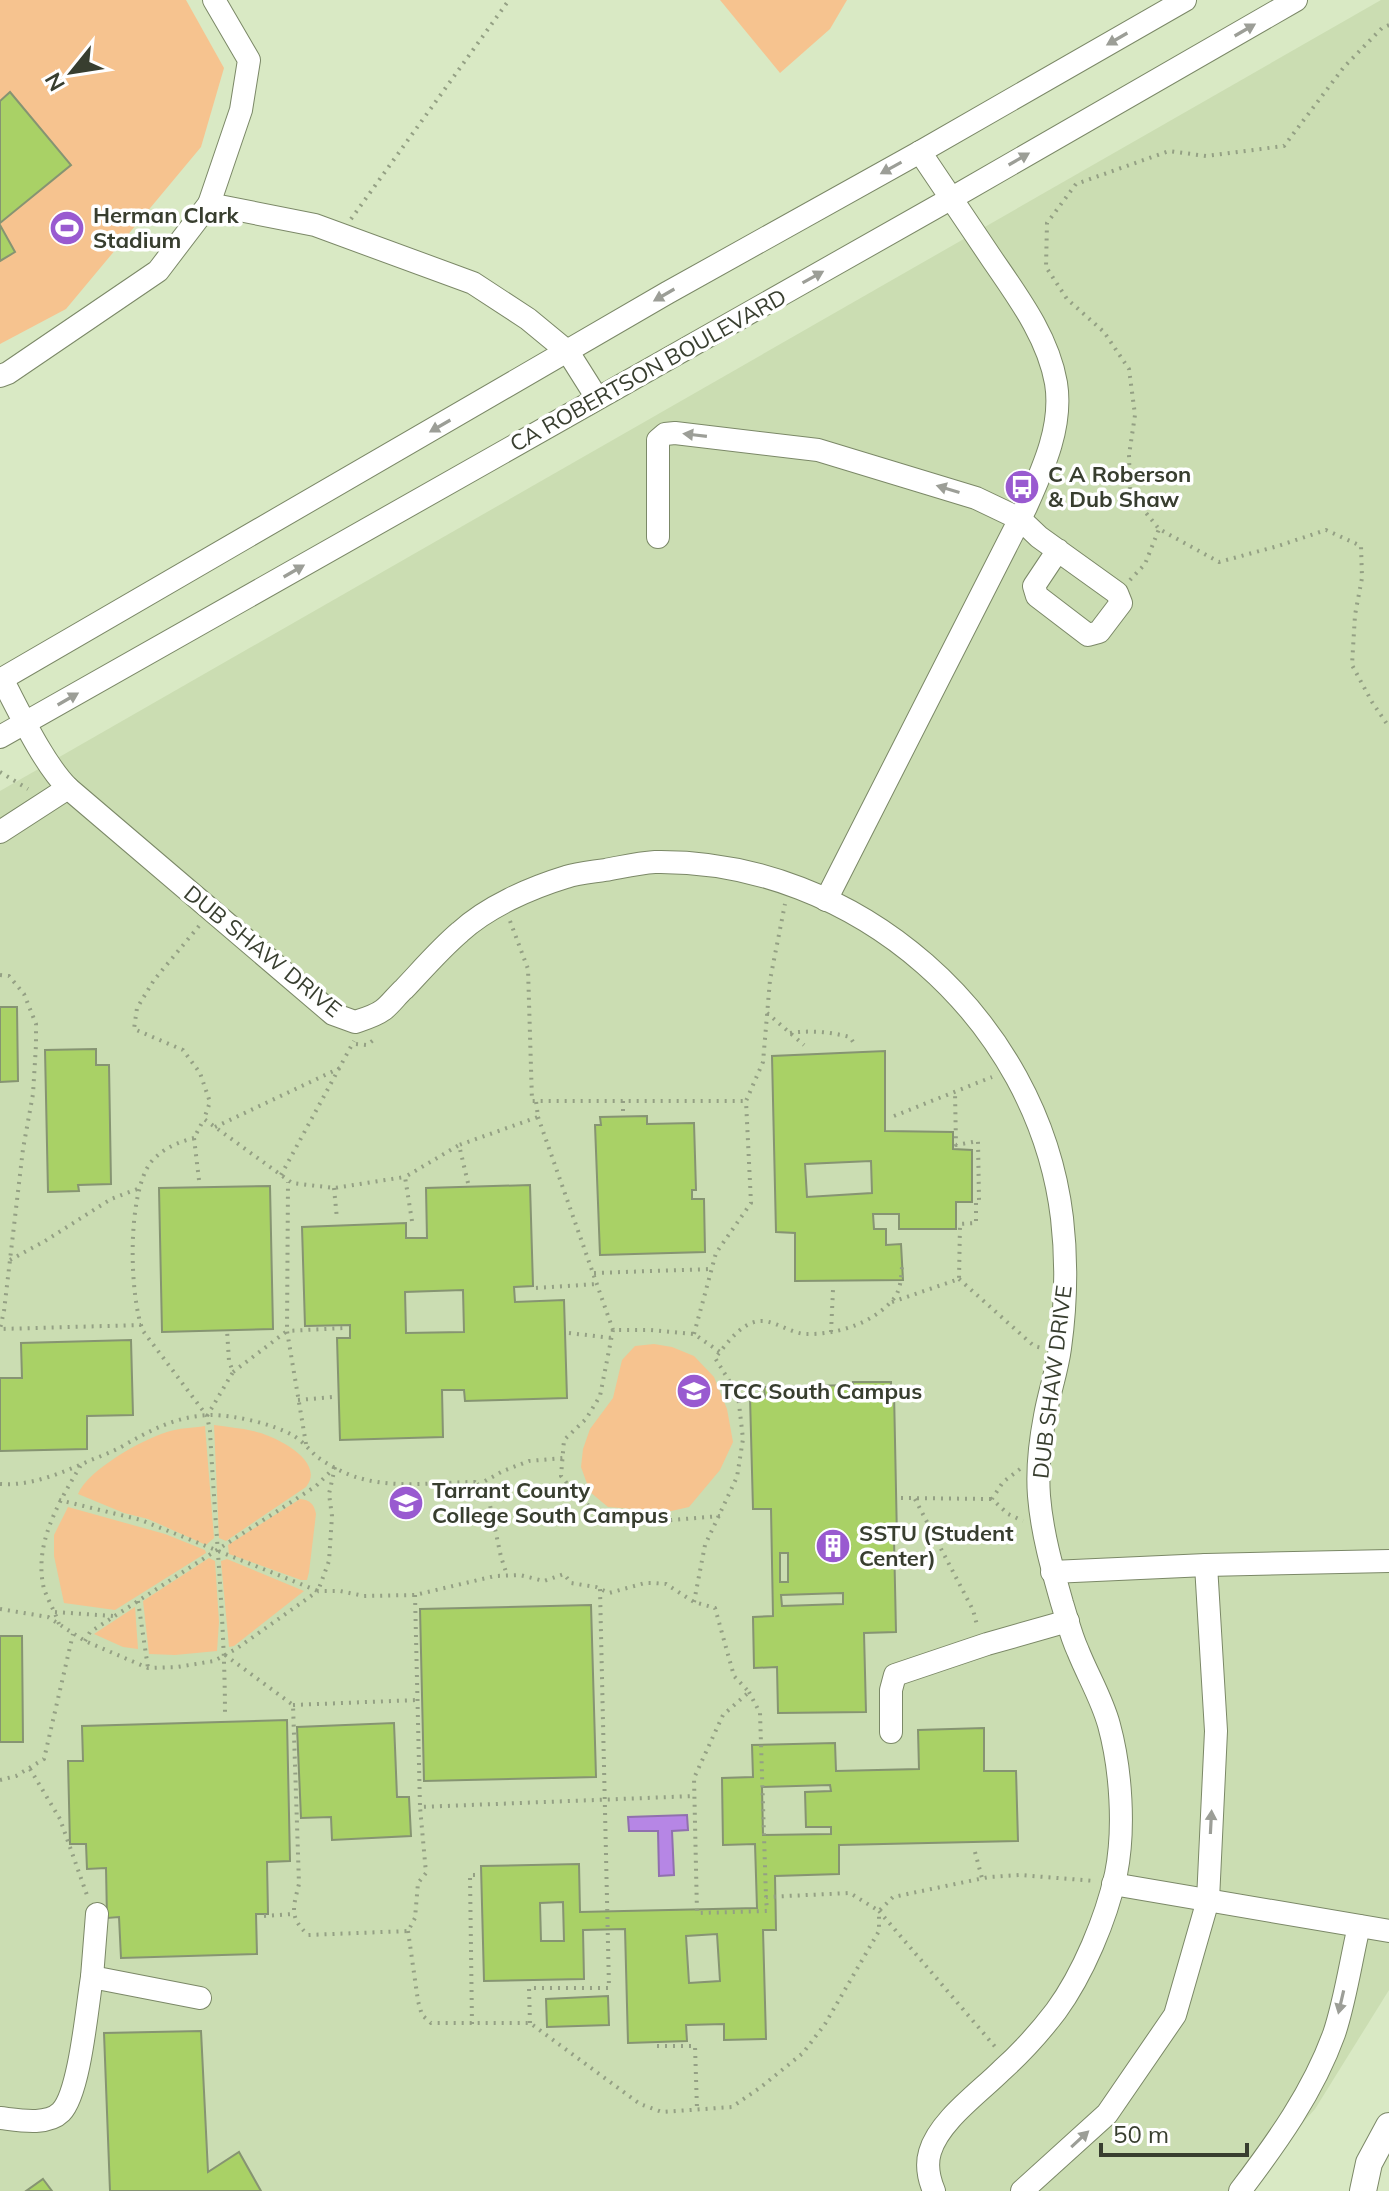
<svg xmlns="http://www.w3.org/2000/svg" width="1389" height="2191" font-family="Mulish,sans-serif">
  <rect width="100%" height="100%" fill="#d9e9c4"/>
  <polygon fill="#cbddb2" points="1381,0 1389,0 1389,1990 1315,2109 1242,2191 0,2191 0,791"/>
  <g fill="#f6c38f">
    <polygon points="0,0 186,0 224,68 201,147 66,309 0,344"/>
    <polygon points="720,0 847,0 830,29 780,73"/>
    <polygon points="654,1344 672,1347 694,1356 714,1377 727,1409 733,1442 720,1470 689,1507 667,1512 608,1507 590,1492 581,1467 583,1449 590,1429 613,1398 622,1360 635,1346"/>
    <path d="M214,1425C227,1427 241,1428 253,1431C274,1435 327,1461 306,1487L226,1541L219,1538Z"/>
    <path d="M205,1426L214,1538L206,1545L148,1519L124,1513L78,1494C88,1470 141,1440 167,1432C178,1428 193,1428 205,1426Z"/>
    <path d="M300,1499C310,1500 314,1504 316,1514L309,1572L307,1580H301L229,1554L228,1545Z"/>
    <polygon points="68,1507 165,1534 205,1550 206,1553 115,1610 64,1603 54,1556 54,1535"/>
    <polygon points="209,1558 215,1561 219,1622 217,1651 175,1655 149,1654 143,1601"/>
    <polygon points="227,1559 304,1591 234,1646 229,1647 221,1561"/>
    <polygon points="135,1607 138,1649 123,1647 94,1634"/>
  </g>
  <polygon fill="#b686e5" stroke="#9070ae" stroke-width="2" points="687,1815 688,1830 672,1831 674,1875 659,1876 658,1831 629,1831 628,1817"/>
  <g fill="#a9d166" stroke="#869472" stroke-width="2" fill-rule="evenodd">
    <polygon points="10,92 71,165 0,223 0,101"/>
    <polygon points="0,225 15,252 0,261"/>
    <polygon points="0,1007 17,1007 18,1081 0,1082"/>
    <polygon points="96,1049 96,1065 109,1065 111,1184 78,1185 79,1191 48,1192 45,1050"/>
    <path d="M885,1051V1131L953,1132V1149L972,1150V1202H956V1229H899V1214H873L874,1229H886V1245L901,1244L903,1280L795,1281V1233L776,1232L772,1056ZM871,1161L872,1193L807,1197L805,1164Z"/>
    <polygon points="647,1116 647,1124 694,1123 696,1190 692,1190 692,1199 704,1199 705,1252 600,1255 595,1125 601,1125 600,1117"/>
    <path d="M530,1185L533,1286L514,1287L515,1302L564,1300L567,1398L465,1401L464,1390H442L443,1437L340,1440L337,1338H350V1325L305,1326L302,1227L406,1223V1238H427L426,1188ZM463,1290L464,1332L406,1333L405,1292Z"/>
    <polygon points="270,1186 273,1329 162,1332 159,1188"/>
    <polygon points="131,1340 133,1415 87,1416 87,1449 0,1451 0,1378 22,1378 21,1343"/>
    <path d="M853,1382H891V1392H894L897,1539H894L896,1632L864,1633L866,1712L778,1713L777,1667L754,1668L753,1617L773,1616L771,1509H753L750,1397H765L764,1387L853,1385ZM780,1553H788V1582H780ZM843,1593V1604L782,1606L781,1595Z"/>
    <polygon points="591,1605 596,1777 424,1781 420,1609"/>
    <polygon points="0,1636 22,1636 23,1742 0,1742"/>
    <polygon points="287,1720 290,1861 267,1862 268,1914 256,1914 257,1954 121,1958 119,1917 107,1918 106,1868 87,1869 86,1844 70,1844 68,1761 83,1761 82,1726"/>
    <polygon points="394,1723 397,1797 409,1797 411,1836 332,1840 331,1817 301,1818 297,1727"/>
    <path d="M984,1728V1771H1016L1018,1841L839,1845V1874L775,1876L776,1930H763L766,2039L724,2040V2024L686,2025L687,2041L628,2043L625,1929L583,1930L584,1979L484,1981L481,1866L579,1864L580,1912L757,1908L755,1844L723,1845L722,1778L753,1777L752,1745L835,1743L836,1771L919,1769L918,1730ZM830,1785L831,1791L805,1792L806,1827H831V1834L763,1835L762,1787ZM563,1902L564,1941H541L540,1903ZM717,1934L720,1981L689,1983L686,1936Z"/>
    <polygon points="608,1996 609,2025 547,2027 546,1999"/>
    <polygon points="201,2031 208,2172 239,2152 261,2191 110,2191 104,2033"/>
    <polygon points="43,2179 52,2191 26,2191"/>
  </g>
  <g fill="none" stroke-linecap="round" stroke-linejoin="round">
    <defs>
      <g id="minor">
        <polyline points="209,204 241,110 249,60 214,0"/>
        <polyline points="0,376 8,373 158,271 209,204 315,225 473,283 528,319 568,352 597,398"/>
        <polyline points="658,537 658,440 665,434 675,433 818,450 976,498 1020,519 1039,537 1117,593 1121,603 1099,632 1088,635 1037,596 1034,586 1058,550"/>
        <path d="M2,679C19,711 43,763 68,788L333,1014L355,1022C364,1019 375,1016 383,1010C390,1005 397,995 404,989C422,970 440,949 460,932C487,907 530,888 566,877C578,873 592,872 605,870C622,867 638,863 655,862C856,859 1038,1018 1062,1218C1067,1261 1066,1305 1060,1348C1057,1371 1049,1393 1045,1416C1040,1442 1037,1470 1039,1496C1042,1533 1052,1568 1062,1603C1067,1619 1071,1636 1078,1651C1088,1676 1102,1699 1109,1725C1121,1769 1125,1829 1116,1874C1106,1919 1083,1974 1056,2011C1040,2032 1022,2052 1002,2070C979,2093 939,2121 930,2152C926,2165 929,2179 934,2191"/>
        <polyline points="0,680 667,293 920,152 1185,0"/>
        <polyline points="0,737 952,198 1296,0"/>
        <polyline points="0,832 68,788"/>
        <path d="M826,900L1026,507C1043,469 1063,426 1056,383C1048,337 1018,297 992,259C968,223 944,188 920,152"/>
        <polyline points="1052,1572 1206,1565 1389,1561"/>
        <polyline points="891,1732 891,1690 895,1675 987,1644 1068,1621"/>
        <polyline points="1113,1884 1389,1931"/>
        <polyline points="92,1977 97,1914"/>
        <path d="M0,2118C18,2120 47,2126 61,2112C80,2093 87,2006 92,1977L200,1998"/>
        <polyline points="1022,2191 1107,2114 1175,2015 1208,1900 1216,1731 1206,1565"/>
        <path d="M1240,2191C1277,2142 1313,2092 1334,2034C1345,2002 1351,1960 1359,1926"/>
      </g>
      <polyline id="major" points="1363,2191 1369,2163 1389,2126"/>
    </defs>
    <use href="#minor" stroke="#7b8867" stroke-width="24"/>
    <use href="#major" stroke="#7b8867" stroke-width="28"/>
    <g stroke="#94a084" stroke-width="4" stroke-dasharray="2 6" stroke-linecap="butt">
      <polyline points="1389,25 1382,28 1344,67 1284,146 1206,156 1169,151 1076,184 1047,223 1046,267 1067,299 1104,332 1129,369 1135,415 1129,455 1130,493 1159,529 1219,562 1278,546 1326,530 1361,546 1362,578 1355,615 1352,665 1372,702 1389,727"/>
      <polyline points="351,219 509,0"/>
      <polyline points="1130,580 1145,564 1159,529"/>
      <polyline points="0,772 28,789"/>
      <polyline points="510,921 528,969 532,1101 746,1101"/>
      <polyline points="199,926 154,980 137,1008 134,1029 183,1050 200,1073 210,1102 204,1119 292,1183 334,1188 405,1177"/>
      <polyline points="0,975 9,976 24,994 36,1024 36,1045 33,1094 23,1149 4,1311 0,1329 141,1325"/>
      <polyline points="767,1013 804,1045"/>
      <path d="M790,1033C811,1030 830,1032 850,1037L855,1045"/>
      <polyline points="356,1044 367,1045 376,1038"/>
      <polyline points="623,1101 623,1114"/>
      <polyline points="894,1116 992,1077"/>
      <polyline points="538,1117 613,1330"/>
      <polyline points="215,1127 340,1068"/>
      <path d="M194,1138C178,1142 162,1149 151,1162C127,1193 129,1295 143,1331L207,1416L210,1431C215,1526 225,1622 225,1717"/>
      <polyline points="281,1175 354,1041"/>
      <polyline points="199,1180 194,1138 204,1119"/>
      <polyline points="468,1183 459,1145 538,1117 536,1101"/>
      <polyline points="334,1188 337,1219"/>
      <polyline points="412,1221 405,1177 459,1145"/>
      <polyline points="10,1260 45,1241 111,1199 140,1188"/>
      <polyline points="594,1273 711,1269"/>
      <polyline points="959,1279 1034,1346 1042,1348"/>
      <polyline points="536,1288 597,1284"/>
      <polyline points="892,1302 959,1279 960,1224 976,1223 976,1200 979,1200 978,1141 956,1145 955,1092"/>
      <polyline points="831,1332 833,1290"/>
      <polyline points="569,1333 612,1338"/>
      <polyline points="694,1334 716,1253 751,1203 746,1101 763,1062 770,980 785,904"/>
      <polyline points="233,1372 287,1331 288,1182"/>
      <polyline points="298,1400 333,1397"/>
      <polyline points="207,1416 233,1372 229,1361 227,1330"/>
      <polyline points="306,1444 287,1331 343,1328"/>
      <polyline points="1020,1469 1003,1482 992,1499 1008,1514 1023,1521"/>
      <path d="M0,1484C29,1486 56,1475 82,1464C95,1458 108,1454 121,1447C151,1430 176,1416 211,1415C234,1415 274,1424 294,1436C302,1441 309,1449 316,1456C328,1465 345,1474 359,1478C397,1489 436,1482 475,1482L487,1491L501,1557L507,1575"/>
      <polyline points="478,1485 503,1471 529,1461 563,1458"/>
      <polyline points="901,1498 992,1499"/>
      <polyline points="915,1499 973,1610 977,1625"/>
      <polyline points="59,1500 141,1520 318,1591 329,1561 332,1516 329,1494 335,1467"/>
      <polyline points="720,1516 624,1524 582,1502 561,1476 564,1440 586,1419 600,1396 613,1330 650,1330 694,1334 720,1352"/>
      <polyline points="415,1595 420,1807 695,1796"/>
      <polyline points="138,1601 148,1668"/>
      <path d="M694,1602L705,1545L737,1477L743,1439L738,1395L715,1358C727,1344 742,1320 763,1321C777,1322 791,1333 805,1334C837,1335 875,1323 895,1297C901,1288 901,1277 902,1267"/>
      <polyline points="0,1609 48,1617 85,1641 148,1668 177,1667 214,1661 236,1649 318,1591 340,1591 364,1596 415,1595 495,1576 520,1575 544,1581 564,1574 571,1583 596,1587 609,1593 645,1583 654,1583 666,1584 694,1602 715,1608 734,1676 749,1692 723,1715 694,1778 697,1913 767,1911 766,1897 850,1893 879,1911 893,1897 989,1877 1020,1875 1095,1881"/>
      <polyline points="55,1612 113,1616"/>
      <path d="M59,1624C55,1612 48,1600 44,1589C33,1544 59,1502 81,1465"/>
      <polyline points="85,1641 90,1632 316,1486 335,1467"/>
      <path d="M225,1655L293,1705L299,1884C293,1908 289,1917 308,1935L408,1931L415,1918L418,1883L426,1873L420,1807"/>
      <polyline points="749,1692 760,1713 766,1897"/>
      <polyline points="293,1705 417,1700"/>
      <polyline points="30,1769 60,1819 88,1898"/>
      <polyline points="0,1780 16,1776 44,1759 73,1634"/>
      <polyline points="975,1852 982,1878"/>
      <polyline points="879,1911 997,2049"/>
      <polyline points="264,1916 293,1914"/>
      <polyline points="408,1931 418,2001 422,2015 431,2023 530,2023 640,2104 662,2112 732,2107 761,2087 803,2053 825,2024 879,1931 879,1913"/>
      <polyline points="530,2023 529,1988 609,1988 600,1589"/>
      <polyline points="472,2024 470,1875 480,1875"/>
      <polyline points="657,2046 695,2046 697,2109"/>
    </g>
    <use href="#minor" stroke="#fff" stroke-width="22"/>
    <use href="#major" stroke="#fff" stroke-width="26"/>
  </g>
  <defs><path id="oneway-solid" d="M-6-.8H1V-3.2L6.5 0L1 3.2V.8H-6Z" transform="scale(2)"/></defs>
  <g fill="#9c9e97">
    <use href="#oneway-solid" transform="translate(1245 30) rotate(-30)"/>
    <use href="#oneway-solid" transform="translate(1117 39) rotate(150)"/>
    <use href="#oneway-solid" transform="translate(1019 159) rotate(-30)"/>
    <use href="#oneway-solid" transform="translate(891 168) rotate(151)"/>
    <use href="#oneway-solid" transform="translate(813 277) rotate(-29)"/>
    <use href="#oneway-solid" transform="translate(664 295) rotate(150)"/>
    <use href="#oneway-solid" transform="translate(440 426) rotate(150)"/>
    <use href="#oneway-solid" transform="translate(695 435) rotate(-173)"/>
    <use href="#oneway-solid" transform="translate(948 489) rotate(-163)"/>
    <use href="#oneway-solid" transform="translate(294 571) rotate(-30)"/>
    <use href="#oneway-solid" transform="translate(68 699) rotate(-30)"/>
    <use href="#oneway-solid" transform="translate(1211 1822) rotate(-87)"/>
    <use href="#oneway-solid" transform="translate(1341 2002) rotate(103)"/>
    <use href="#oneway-solid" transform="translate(1080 2139) rotate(-43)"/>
  </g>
  <defs>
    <symbol id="stadium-disc" viewBox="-11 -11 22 22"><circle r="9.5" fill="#995ad0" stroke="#fff"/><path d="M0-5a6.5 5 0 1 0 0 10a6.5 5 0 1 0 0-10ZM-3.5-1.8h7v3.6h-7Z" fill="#fff"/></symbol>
    <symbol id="bus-disc" viewBox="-11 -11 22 22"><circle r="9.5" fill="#995ad0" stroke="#fff"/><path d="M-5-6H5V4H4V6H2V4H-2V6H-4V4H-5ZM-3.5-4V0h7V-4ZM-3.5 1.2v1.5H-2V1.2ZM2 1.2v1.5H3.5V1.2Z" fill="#fff"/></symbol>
    <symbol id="university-disc" viewBox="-11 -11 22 22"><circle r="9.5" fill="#995ad0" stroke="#fff"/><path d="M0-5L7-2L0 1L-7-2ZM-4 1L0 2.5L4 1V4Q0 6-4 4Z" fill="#fff"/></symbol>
    <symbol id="building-disc" viewBox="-11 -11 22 22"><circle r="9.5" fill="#995ad0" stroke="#fff"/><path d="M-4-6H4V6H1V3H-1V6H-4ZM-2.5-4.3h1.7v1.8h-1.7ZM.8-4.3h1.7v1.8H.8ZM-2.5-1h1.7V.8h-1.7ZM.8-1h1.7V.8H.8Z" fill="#fff"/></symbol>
  </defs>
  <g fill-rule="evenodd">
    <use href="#stadium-disc" x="47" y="208" width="40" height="40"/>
    <use href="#bus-disc" x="1002" y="467" width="40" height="40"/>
    <use href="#university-disc" x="674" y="1371" width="40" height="40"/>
    <use href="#university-disc" x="386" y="1483" width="40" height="40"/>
    <use href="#building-disc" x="813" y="1526" width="40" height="40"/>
  </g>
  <g text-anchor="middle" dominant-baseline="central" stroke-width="7" stroke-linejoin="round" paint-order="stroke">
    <g font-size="22" font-weight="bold" fill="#383e2f" stroke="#fff" text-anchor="start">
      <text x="93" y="215">Herman Clark<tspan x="93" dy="25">Stadium</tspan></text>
      <text x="1048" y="474">C A Roberson<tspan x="1048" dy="25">&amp; Dub Shaw</tspan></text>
      <text x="720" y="1391">TCC South Campus</text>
      <text x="432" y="1490">Tarrant County<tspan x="432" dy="25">College South Campus</tspan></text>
      <text x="859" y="1533">SSTU (Student<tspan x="859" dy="25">Center)</tspan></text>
    </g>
    <g font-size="22" fill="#383e2f" stroke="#fff">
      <text transform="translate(648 370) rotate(-29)">CA ROBERTSON BOULEVARD</text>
      <text transform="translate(263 951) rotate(39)">DUB SHAW DRIVE</text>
      <text transform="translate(1052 1382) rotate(-83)">DUB SHAW DRIVE</text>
    </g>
  </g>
  <g transform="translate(72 72) rotate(240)" stroke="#ffffff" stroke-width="6" paint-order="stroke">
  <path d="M0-6L14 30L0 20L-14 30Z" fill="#383e2f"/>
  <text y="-12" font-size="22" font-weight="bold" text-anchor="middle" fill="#383e2f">N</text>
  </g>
  <path d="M1101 2143v12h146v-12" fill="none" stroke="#383e2f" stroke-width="4"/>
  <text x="1113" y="2143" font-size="24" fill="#383e2f" stroke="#ffffff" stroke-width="6" paint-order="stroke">50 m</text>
</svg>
